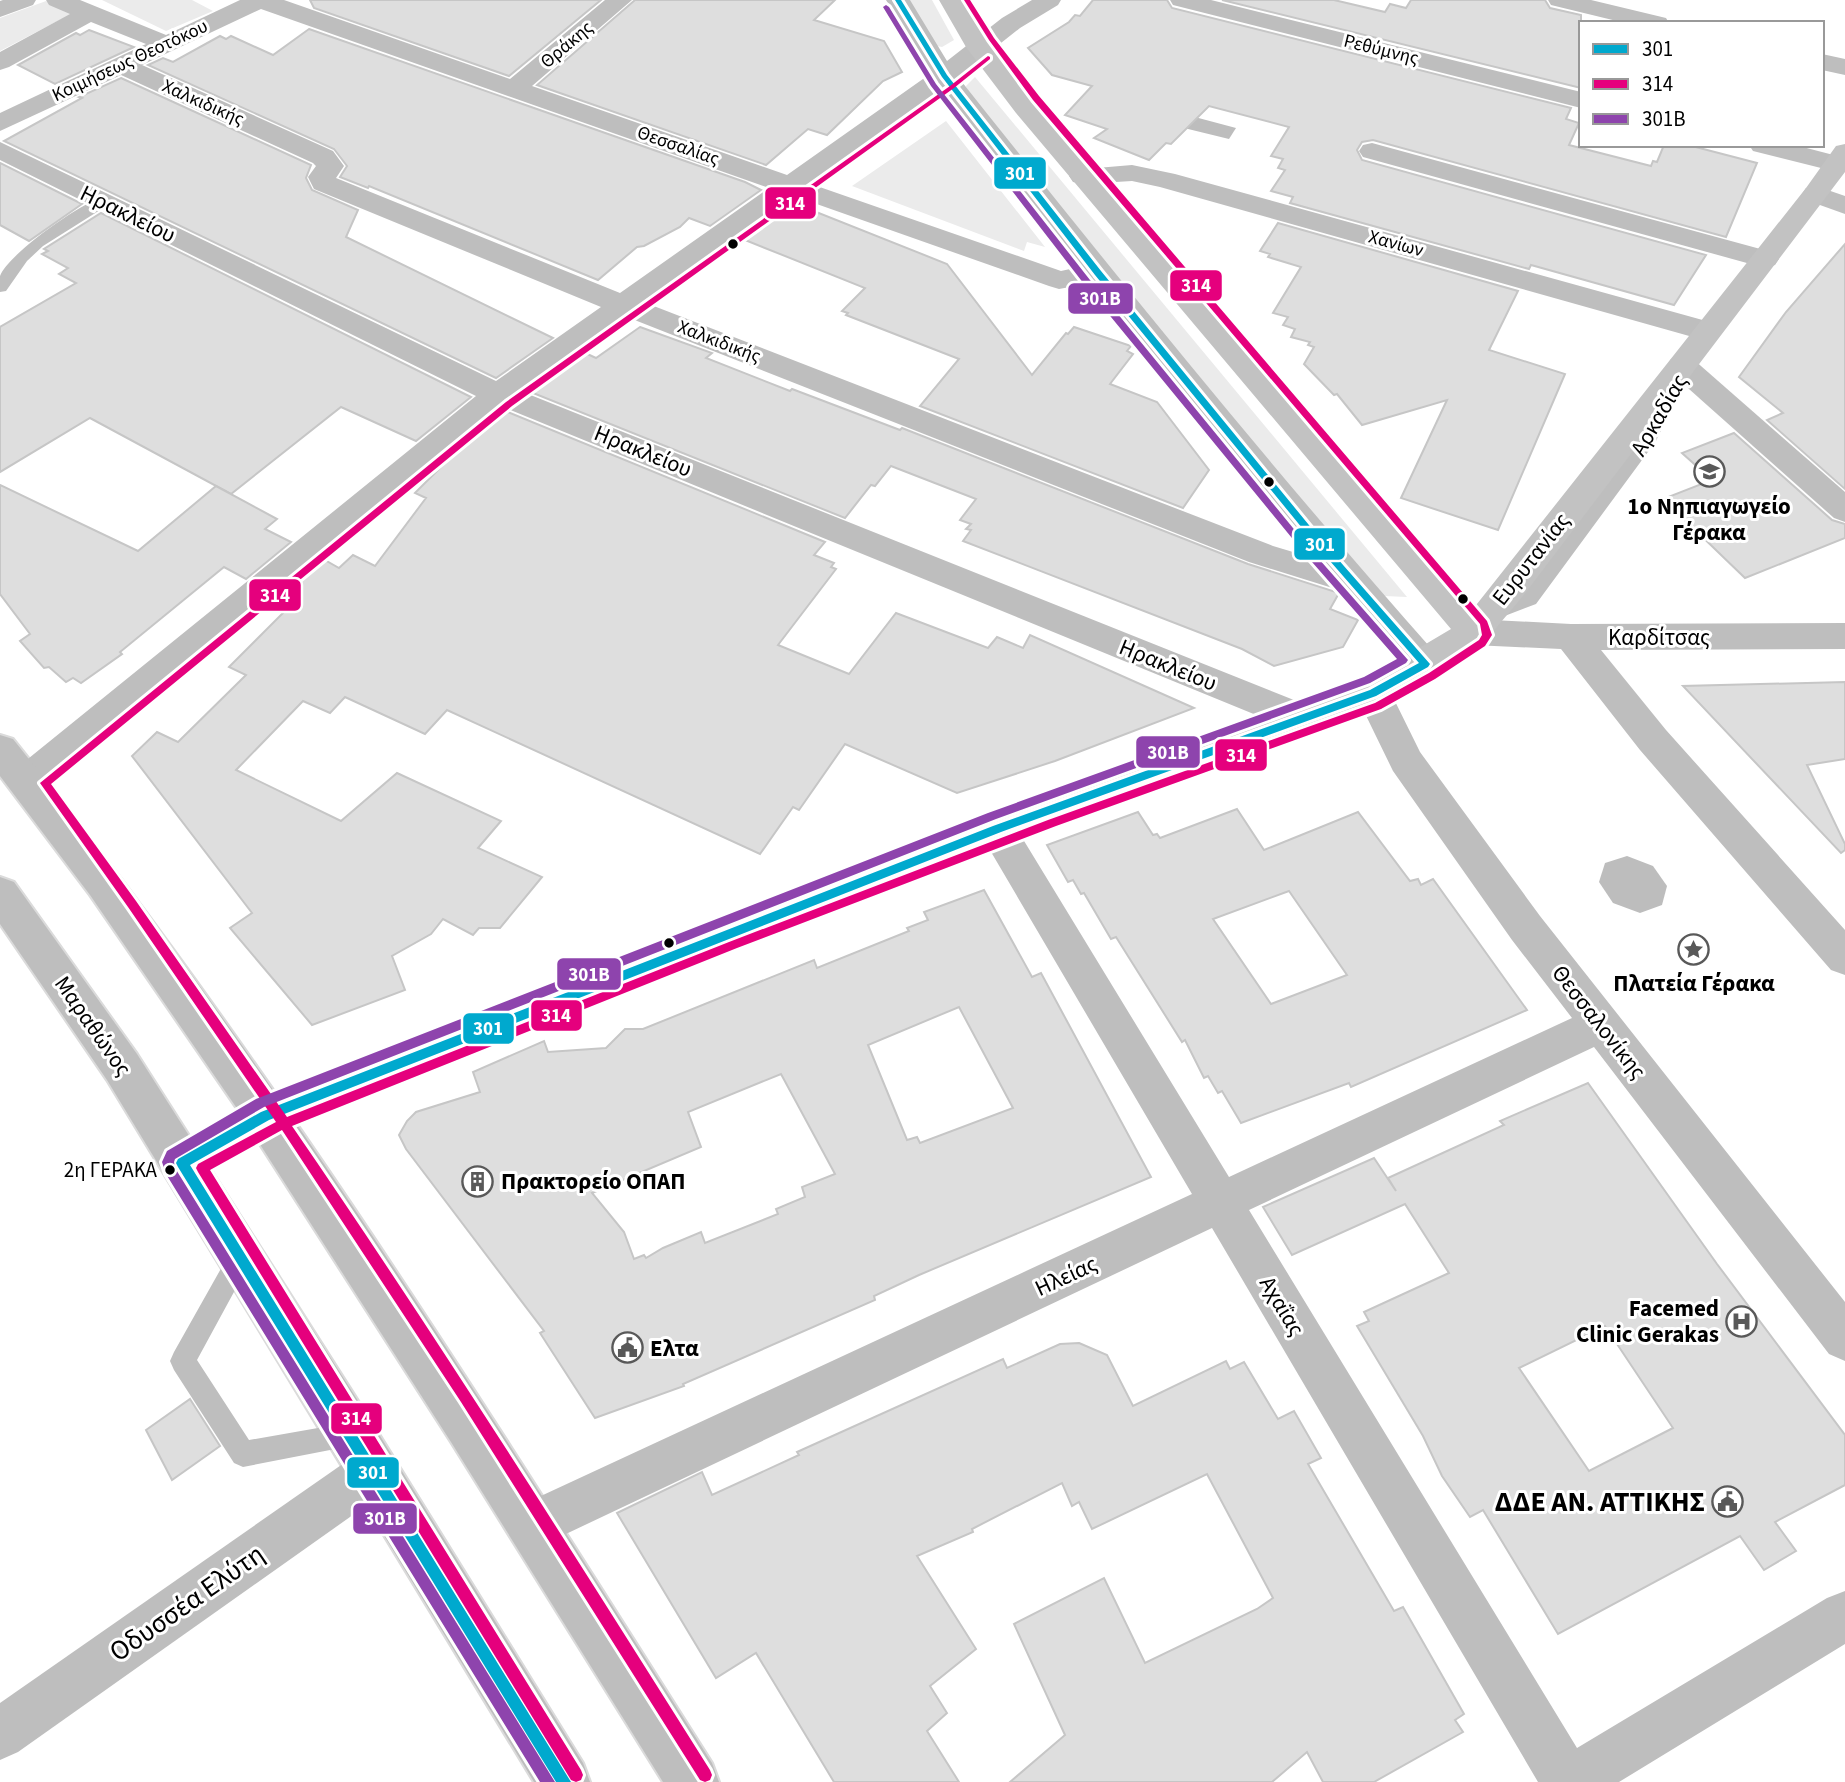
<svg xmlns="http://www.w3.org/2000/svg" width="1845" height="1782" font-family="'Source Sans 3',sans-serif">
  <rect width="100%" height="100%" fill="#fff"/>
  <g fill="#ebebeb">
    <polygon points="102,0 192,0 213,11 166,31"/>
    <polygon points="908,0 932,0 954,40 942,47 937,46"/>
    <polygon points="46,1 73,13 0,51 0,18"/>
    <polygon points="975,77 1407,597 1384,596 1366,584 967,92 966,86"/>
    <polygon points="946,121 1045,247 1027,242 1024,251 852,186"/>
  </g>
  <g fill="#bdbdbd">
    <polygon points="1191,116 1236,128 1229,139 1184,128"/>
    <polygon points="1627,856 1653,866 1667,886 1662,905 1640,913 1613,903 1599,882 1605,863"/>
  </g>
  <g fill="#dedede" stroke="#c6c6c6" stroke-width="2" fill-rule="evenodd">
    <polygon points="310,0 601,0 509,76 314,8"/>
    <polygon points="635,0 835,0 814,20 884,41 902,72 883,81 827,135 808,129 766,165 537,85"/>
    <polygon points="1093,0 1167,0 1172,8 1571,108 1566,119 1579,123 1569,145 1651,166 1653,161 1657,162 1664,145 1688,145 1757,163 1726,237 1373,140 1362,142 1357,150 1362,160 1706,255 1674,305 1531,265 1529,269 1290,203 1293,197 1271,191 1285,170 1278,168 1283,159 1271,156 1289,127 1209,106 1171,144 1166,143 1149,160 1094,138 1107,129 1065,115 1092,86 1052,75 1028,48 1069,22 1075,15 1080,16"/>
    <polygon points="1222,0 1334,0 1385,12 1390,4 1406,8 1411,0 1545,0 1550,8 1581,15 1581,88"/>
    <polygon points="309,29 745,182 761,190 710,226 689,218 680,227 644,246 637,247 598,280 369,186 368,188 340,177 347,166 334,149 148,65 163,58 173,62 220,36 226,39 231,36 273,55"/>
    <polygon points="89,30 134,47 55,84 18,65 76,33 80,35"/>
    <polygon points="121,78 311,165 306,178 312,190 358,210 346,237 553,338 496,378 4,141 82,98 79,97"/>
    <polygon points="0,163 82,204 29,241 0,225"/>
    <polygon points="791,202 947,264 1032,375 1066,333 1068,334 1074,327 1131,346 1127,351 1133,354 1110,384 1157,402 1209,470 1183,508 920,406 959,359 846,315 848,313 842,311 865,288 740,238"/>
    <polygon points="101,213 471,397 416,441 341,407 231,494 90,418 0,472 0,327 76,283 59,274 68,268 42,254 48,251 44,249"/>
    <polygon points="1278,223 1518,291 1489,350 1565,374 1498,530 1401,498 1447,400 1362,425 1337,394 1334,395 1304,364 1314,347 1308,345 1310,342 1291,337 1295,329 1283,325 1288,317 1273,313 1301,267 1268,257 1270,254 1260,251"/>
    <polygon points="1845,244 1845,489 1767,420 1783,413 1739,377 1786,312"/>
    <polygon points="640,327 712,353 706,358 790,391 792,389 900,430 902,428 1248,564 1339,593 1330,609 1358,620 1343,647 1274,666 1242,649 963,541 971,530 966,529 971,524 960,520 976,499 891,466 875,486 871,485 845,518 528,391 583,352 596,358"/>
    <polygon points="503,410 825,542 814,555 834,563 831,567 836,569 778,645 849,674 896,613 988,648 997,637 1023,648 1030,635 1194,708 1055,761 957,793 845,744 799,810 793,807 760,854 447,710 425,734 345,697 330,713 303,701 236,770 341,821 397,773 501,821 478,848 542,877 500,928 479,928 473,935 443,919 431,934 392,956 405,990 312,1025 230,928 252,913 132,756 157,732 178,742 246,675 229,667 292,604 278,596 323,559 339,568 353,555 375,566 426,498 415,493 451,457 448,456"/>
    <polygon points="1734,433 1832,520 1845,524 1845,538 1745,578 1663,499 1712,480 1682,453"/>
    <polygon points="0,485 138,551 216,486 277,519 265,529 291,542 246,579 224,567 120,652 122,654 81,683 73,678 66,682 49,667 44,668 20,641 30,634 0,594"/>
    <polygon points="1845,682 1845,759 1807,765 1845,844 1845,850 1841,853 1683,686"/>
    <path d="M1237,809L1264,850L1358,812L1410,881L1418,879L1421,885L1433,879L1527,1010L1351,1087L1349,1083L1241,1123L1222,1091L1218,1093L1208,1076L1204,1078L1185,1040L1182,1042L1116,937L1111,939L1084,893L1081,894L1073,880L1068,882L1047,845L1138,812L1153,835L1157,834L1160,838ZM1289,891L1347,975L1271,1004L1213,919Z"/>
    <path d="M984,890L1032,977L1041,973L1151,1177L919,1275L874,1296L875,1300L683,1384L684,1386L595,1418L540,1333L544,1331L406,1149L399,1135L407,1121L416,1112L480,1092L473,1072L544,1041L548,1052L606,1048L625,1029H643L814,960L817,968L909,931L907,928L928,920L924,912ZM959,1007L1013,1108L920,1143L917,1137L907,1140L868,1045ZM781,1074L835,1174L802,1187L805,1197L776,1209L778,1214L705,1243L701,1232L663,1248L646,1258L644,1255L634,1259L624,1232L592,1193L701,1147L688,1112Z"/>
    <path d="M1588,1083L1717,1264L1845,1435V1485L1775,1522L1796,1551L1764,1570L1740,1536L1558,1634L1483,1510L1470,1517L1442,1476L1423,1436L1357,1326L1369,1321L1364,1312L1449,1273L1405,1204L1292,1255L1263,1207L1374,1158L1396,1191L1388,1178L1504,1125L1500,1121ZM1605,1326L1673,1428L1589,1471L1519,1368Z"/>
    <polygon points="1079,1343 1107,1355 1133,1406 1226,1361 1230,1369 1244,1362 1278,1419 1294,1411 1321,1458 1308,1464 1394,1611 1403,1607 1464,1714 1455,1720 1463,1732 1374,1782 1323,1782 1307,1752 1272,1782 1010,1782 1065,1735 1014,1624 1104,1578 1145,1663 1257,1609 1273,1598 1207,1474 1092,1529 1079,1502 1072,1506 1062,1483 972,1529 973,1532 917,1556 976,1649 930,1686 947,1713 927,1731 959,1782 834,1782 756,1653 716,1678 617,1513 702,1472 712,1495 799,1455 797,1452 1003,1359 1007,1368 1060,1344"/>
    <polygon points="190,1399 220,1446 172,1480 146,1430"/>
  </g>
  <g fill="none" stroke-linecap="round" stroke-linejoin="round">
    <defs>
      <g id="primary">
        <path d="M0,735L13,739C271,1062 491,1415 712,1763L719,1782H663L451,1442L236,1107L90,895L0,776Z"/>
        <polygon points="0,877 14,882 137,1054 369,1418 583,1763 590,1782 534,1782 107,1080 0,924"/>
      </g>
    </defs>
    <use href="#primary" stroke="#dbdbdb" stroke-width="4"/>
    <g fill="#bebebe" fill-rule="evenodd">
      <path d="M103,197L108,199L111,202L108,205L43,246L27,261L6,291L0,292C0,287 0,280 0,276C8,254 81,203 103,197Z"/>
      <polygon points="1675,378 1683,384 1656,441 1536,604 1502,617 1484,616 1482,611 1484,606 1522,594 1642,435 1667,384"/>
      <polygon points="241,1245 250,1249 253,1257 197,1360 249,1440 352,1422 361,1426 365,1435 361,1444 243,1467 234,1463 174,1370 170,1361 174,1352 232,1249"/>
    </g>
    <g fill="#bebebe" fill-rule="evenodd">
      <polygon points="3,0 36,0 33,5 0,17 0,1"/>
      <path d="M46,0H80L166,35L240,0H284L510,79L605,0H632L532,86L787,175L930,74L886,0H910L947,61L1002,18L1032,0H1061L1058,5L1020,28L958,77C1114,273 1271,468 1437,655L1442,664L1437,673L1425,677L1413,673L1342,591L1249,562L627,317L523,392L1314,708L1319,718L1314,728L1301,732L1288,728L503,407L39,791L26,796L13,791L8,781L13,771L476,396L0,160V142L496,381L601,307L314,189L308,177L316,166L313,163L121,75L0,131V113L146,44L91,22L9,67L0,70V52L70,14L49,5ZM261,9L769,188L620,293L336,178L344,166L333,151L142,65ZM941,90L1079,267L1061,271L811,184ZM794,196L1049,286L1059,289L1091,283L1313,558L1273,546L646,303Z"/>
      <polygon points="1170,0 1211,0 1581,92 1581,108 1173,5"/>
      <polygon points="1548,0 1591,0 1666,18 1669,23 1625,23 1551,5"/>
      <polygon points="1822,54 1845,59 1845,75 1822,70"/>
      <polygon points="1372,143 1775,253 1779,259 1775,265 1765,268 1363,157 1359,151 1363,145"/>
      <polygon points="1749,145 1795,145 1845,158 1845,170 1837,172 1753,151"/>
      <polygon points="1132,165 1175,174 1717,324 1722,331 1717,338 1707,341 1160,187 1132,181 1083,184 1073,182 1069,176 1073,170"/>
      <polygon points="1816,186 1845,196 1845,214 1806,200 1802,194 1806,188"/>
      <polygon points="1682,356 1693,359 1845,492 1845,522 1834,518 1671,373 1667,366 1671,359"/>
      <polygon points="1473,619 1571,624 1845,623 1845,649 1601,650 1666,730 1845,930 1845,975 1831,970 1640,750 1561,649 1473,645 1461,641 1456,632 1461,623"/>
      <polygon points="1373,679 1386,683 1420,752 1540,916 1845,1302 1845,1361 1829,1354 1594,1047 1249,1210 1577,1748 1827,1598 1845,1591 1845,1644 1619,1782 1538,1782 1212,1228 549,1542 532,1549 515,1542 508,1525 515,1508 1192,1194 984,840 978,829 984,818 997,814 1010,818 1229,1177 1572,1018 1512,940 1393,771 1355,693 1360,683"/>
      <polygon points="374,1447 391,1454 398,1471 391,1488 18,1752 0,1760 0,1703 357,1454"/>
    </g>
    <polygon fill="#c2c2c2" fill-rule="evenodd" points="939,0 963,0 990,44 1034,101 1473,609 1806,188 1836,146 1845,144 1845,172 1523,596 1485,641 1437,673 1386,703 1010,840 280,1130 197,1177 182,1183 167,1177 161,1163 167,1149 250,1102 984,818 1360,683 1451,629 1016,113 966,47"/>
    <use href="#primary" fill="#bebebe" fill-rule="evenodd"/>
    <defs>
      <polygon id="bus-1" points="895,0 901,0 947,75 1101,271 1322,541 1430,664 1428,667 1376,696 1001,832 269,1120 190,1165 571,1782 556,1782 178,1167 176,1163 178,1159 261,1112 993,826 1370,690 1419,663 1316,545 1095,275 942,77"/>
      <path id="bus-2" d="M964,0H970L994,38L1039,96L1487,621L1492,635L1485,646L1435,679L1381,709L1056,826L737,948L292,1126C437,1337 574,1554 710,1770L712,1775L710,1780L705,1782L700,1780L461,1402L282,1130L210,1170L581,1770L583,1775L581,1780L576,1782L571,1780L198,1172L196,1168L198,1164L276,1122L128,907L40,783L506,402L950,86L988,56L990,57V59L954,88L512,406L51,784L136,901L287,1117L729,942L1048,820L1375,703L1429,673L1479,640L1482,635L1480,624L1033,100L989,40Z"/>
      <polygon id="bus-3" points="886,5 889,7 936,84 1090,280 1311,550 1408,660 1406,663 1370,683 996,819 264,1107 175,1159 174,1162 175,1168 555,1782 540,1782 166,1174 162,1162 167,1151 256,1099 988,813 1364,677 1397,659 1305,554 1084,284 931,86 883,7"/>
    </defs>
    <use href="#bus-1" stroke="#fff" stroke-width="6"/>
    <use href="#bus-2" stroke="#fff" stroke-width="6"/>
    <use href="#bus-3" stroke="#fff" stroke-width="6"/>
    <use href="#bus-1" fill="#00a9ce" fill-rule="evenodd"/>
    <use href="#bus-2" fill="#e5007d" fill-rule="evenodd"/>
    <use href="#bus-3" fill="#8e44ad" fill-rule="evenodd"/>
  </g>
  <defs>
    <symbol id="school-ring" viewBox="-11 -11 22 22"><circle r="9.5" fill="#fff" stroke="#595959" stroke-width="1.5"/><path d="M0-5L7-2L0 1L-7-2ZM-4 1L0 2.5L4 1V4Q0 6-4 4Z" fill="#595959"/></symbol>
    <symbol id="sight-ring" viewBox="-11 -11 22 22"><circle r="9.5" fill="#fff" stroke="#595959" stroke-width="1.5"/><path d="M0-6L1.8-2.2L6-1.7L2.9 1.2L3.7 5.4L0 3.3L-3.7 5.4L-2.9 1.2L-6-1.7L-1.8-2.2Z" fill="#595959"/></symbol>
    <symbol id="building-ring" viewBox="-11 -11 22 22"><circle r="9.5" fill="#fff" stroke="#595959" stroke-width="1.5"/><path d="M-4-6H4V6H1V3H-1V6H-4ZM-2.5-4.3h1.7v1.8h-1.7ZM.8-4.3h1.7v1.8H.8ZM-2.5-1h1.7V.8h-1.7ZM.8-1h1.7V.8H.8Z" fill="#595959"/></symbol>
    <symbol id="hospital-ring" viewBox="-11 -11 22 22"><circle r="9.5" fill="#fff" stroke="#595959" stroke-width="1.5"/><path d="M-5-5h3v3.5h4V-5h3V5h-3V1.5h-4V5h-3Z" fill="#595959"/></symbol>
    <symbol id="civic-ring" viewBox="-11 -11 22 22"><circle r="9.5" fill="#fff" stroke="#595959" stroke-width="1.5"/><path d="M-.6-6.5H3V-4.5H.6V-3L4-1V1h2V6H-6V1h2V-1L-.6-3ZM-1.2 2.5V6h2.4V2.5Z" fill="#595959"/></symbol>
  </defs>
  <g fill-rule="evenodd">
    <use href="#school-ring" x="1692" y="454" width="35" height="35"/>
    <use href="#sight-ring" x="1676" y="932" width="35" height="35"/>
    <use href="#building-ring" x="460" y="1164" width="35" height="35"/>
    <use href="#hospital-ring" x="1724" y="1304" width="35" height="35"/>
    <use href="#civic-ring" x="610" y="1330" width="35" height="35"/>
    <use href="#civic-ring" x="1710" y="1484" width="35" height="35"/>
  </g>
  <g fill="#000" stroke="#fff" stroke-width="2.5">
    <circle cx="733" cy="244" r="6"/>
    <circle cx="1269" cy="482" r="6"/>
    <circle cx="1463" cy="599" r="6"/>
    <circle cx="669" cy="943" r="6"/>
    <circle cx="170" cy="1170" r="6"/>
  </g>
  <g text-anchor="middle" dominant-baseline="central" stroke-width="6" stroke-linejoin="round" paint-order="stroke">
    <g font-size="19" fill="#000" stroke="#fff">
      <text transform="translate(567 45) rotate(-40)">Θράκης</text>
      <text transform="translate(1381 50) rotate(14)">Ρεθύμνης</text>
      <text transform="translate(130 61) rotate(-25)">Κοιμήσεως Θεοτόκου</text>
      <text transform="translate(203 103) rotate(24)">Χαλκιδικής</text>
      <text transform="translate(678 146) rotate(19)">Θεσσαλίας</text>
      <text transform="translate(1396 244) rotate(15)">Χανίων</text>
      <text transform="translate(719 342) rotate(21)">Χαλκιδικής</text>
    </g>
    <g font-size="21" fill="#000" stroke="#fff" text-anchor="end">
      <text x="157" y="1170">2η ΓΕΡΑΚΑ</text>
    </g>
    <g font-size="23" fill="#000" stroke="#fff">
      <text transform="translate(128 214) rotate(26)">Ηρακλείου</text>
      <text transform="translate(1659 415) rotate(-60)">Αρκαδίας</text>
      <text transform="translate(643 451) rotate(22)">Ηρακλείου</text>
      <text transform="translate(1531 559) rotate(-52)">Ευρυτανίας</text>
      <text x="1659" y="637">Καρδίτσας</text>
      <text transform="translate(1168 665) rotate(22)">Ηρακλείου</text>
      <text transform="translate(1599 1022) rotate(52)">Θεσσαλονίκης</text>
      <text transform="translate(93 1026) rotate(55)">Μαραθώνος</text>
      <text transform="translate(1066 1276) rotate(-25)">Ηλείας</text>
      <text transform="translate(1282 1306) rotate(59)">Αχαΐας</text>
    </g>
    <g font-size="23" font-weight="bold" fill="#000" stroke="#fff">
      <text x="1709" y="506">1ο Νηπιαγωγείο<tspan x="1709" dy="26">Γέρακα</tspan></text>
      <text x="1694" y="983">Πλατεία Γέρακα</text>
      <text x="501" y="1181" text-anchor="start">Πρακτορείο ΟΠΑΠ</text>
      <text x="1719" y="1308" text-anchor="end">Facemed<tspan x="1719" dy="26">Clinic Gerakas</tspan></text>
      <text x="650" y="1348" text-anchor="start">Ελτα</text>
    </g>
    <g font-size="28" font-weight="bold" fill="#000" stroke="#fff" text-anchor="end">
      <text x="1705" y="1502">ΔΔΕ ΑΝ. ΑΤΤΙΚΗΣ</text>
    </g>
    <g font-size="28" fill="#000" stroke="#fff">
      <text transform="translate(187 1603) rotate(-35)">Οδυσσέα Ελύτη</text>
    </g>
  </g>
  <g stroke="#fff" stroke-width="2.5">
    <rect x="993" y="156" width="54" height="34" rx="7" fill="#00a9ce"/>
    <rect x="764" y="186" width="53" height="34" rx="7" fill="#e5007d"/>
    <rect x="1169" y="269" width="54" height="33" rx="7" fill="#e5007d"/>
    <rect x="1067" y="282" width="67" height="33" rx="7" fill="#8e44ad"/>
    <rect x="1293" y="527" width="53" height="34" rx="7" fill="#00a9ce"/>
    <rect x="248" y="578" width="54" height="34" rx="7" fill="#e5007d"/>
    <rect x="1135" y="735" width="66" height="34" rx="7" fill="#8e44ad"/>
    <rect x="1214" y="738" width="54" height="34" rx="7" fill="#e5007d"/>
    <rect x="556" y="957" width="66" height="34" rx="7" fill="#8e44ad"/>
    <rect x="530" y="999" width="53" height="33" rx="7" fill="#e5007d"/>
    <rect x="462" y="1012" width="53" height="33" rx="7" fill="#00a9ce"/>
    <rect x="330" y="1402" width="53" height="33" rx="7" fill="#e5007d"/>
    <rect x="346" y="1456" width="54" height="33" rx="7" fill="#00a9ce"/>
    <rect x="352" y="1502" width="66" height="33" rx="7" fill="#8e44ad"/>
  </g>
  <g font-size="19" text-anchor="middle" font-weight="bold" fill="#fff">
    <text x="1020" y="180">301</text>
    <text x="790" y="210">314</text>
    <text x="1196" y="292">314</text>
    <text x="1100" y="305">301B</text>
    <text x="1320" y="551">301</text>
    <text x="275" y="602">314</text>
    <text x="1168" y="759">301B</text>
    <text x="1241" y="762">314</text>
    <text x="589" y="981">301B</text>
    <text x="556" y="1022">314</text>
    <text x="488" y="1035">301</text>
    <text x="356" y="1425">314</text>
    <text x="373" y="1479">301</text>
    <text x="385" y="1525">301B</text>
  </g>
  <rect x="1579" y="21" width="245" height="126" fill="#ffffff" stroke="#999999" stroke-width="2"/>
  <rect x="1593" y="44" width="35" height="10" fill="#00a9ce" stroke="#999999" stroke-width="2"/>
  <text x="1642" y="56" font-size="21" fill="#000000">301</text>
  <rect x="1593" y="79" width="35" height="10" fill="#e5007d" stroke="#999999" stroke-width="2"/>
  <text x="1642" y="91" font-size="21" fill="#000000">314</text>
  <rect x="1593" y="114" width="35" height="10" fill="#8e44ad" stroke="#999999" stroke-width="2"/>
  <text x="1642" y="126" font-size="21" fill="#000000">301B</text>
</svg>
